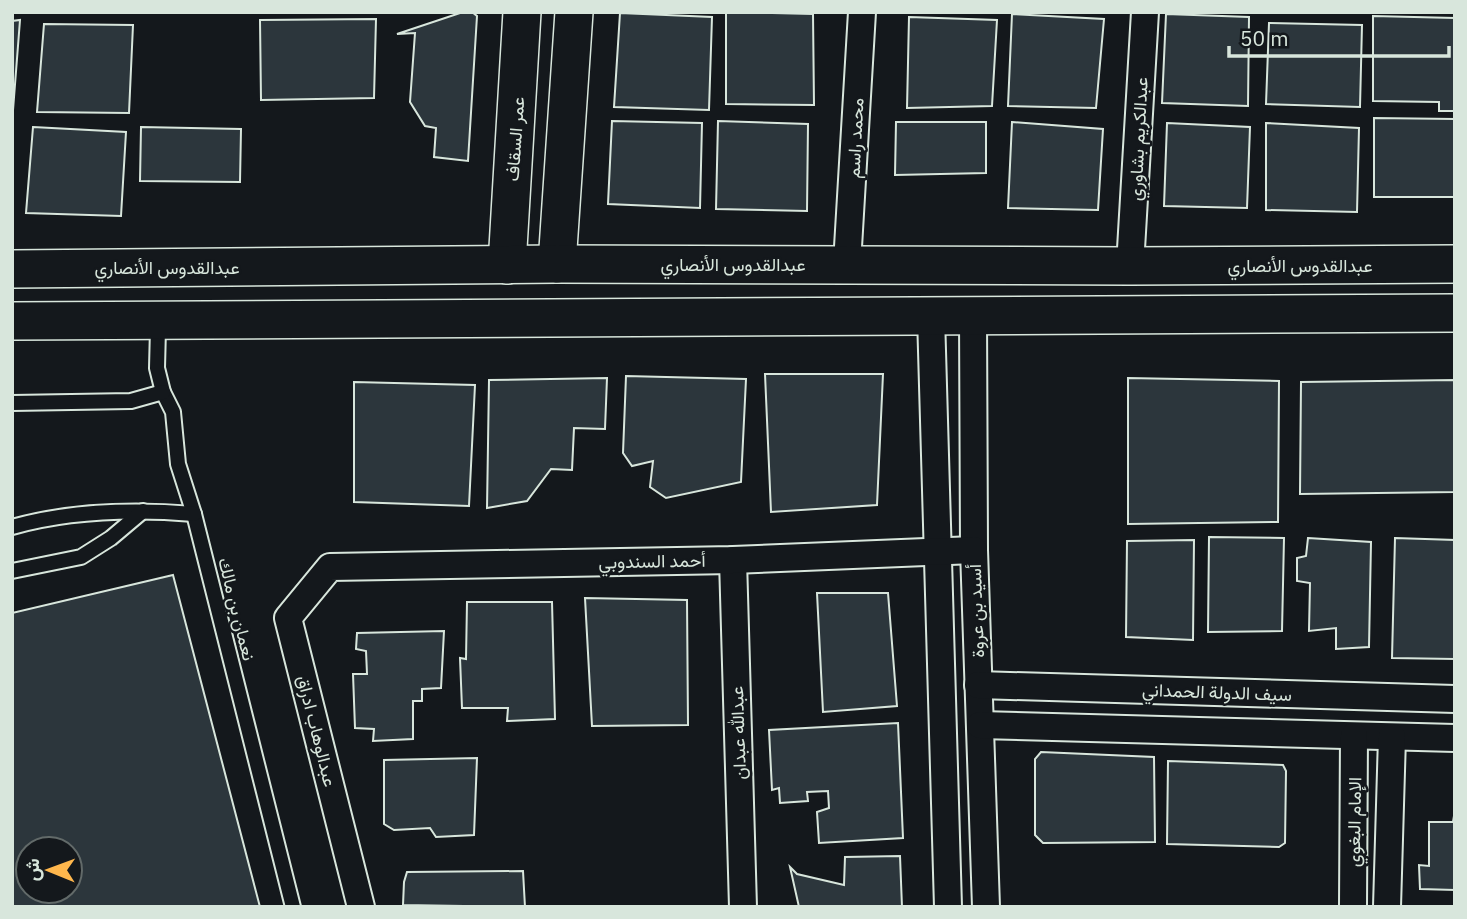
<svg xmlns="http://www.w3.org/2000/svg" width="1467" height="919" font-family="'IBM Plex Sans',Vazirmatn,sans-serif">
  <rect width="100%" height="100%" fill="#14181c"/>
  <g fill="#2c363c" stroke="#d8e6dc" stroke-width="2" fill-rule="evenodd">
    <polygon points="463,12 472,12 477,16 468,161 434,157 436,128 425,126 410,102 415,33 397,34"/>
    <polygon points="726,12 813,14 814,105 726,104"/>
    <polygon points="620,13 712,17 709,110 614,107"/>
    <polygon points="1012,14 1104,19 1096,108 1008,106"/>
    <polygon points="1166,14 1249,17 1248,106 1162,103"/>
    <polygon points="1373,16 1455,18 1455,111 1439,111 1439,102 1373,101"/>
    <polygon points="909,17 997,20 992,106 907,108"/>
    <polygon points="376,19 374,98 261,100 260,20"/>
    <polygon points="20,20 12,123 12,21"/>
    <polygon points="1269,23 1362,25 1360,107 1266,104"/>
    <polygon points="44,24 133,25 129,113 37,112"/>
    <polygon points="1374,118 1455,119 1455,197 1374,197"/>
    <polygon points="612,121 702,123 700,208 608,204"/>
    <polygon points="718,121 808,124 807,211 716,209"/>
    <polygon points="896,122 986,122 986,173 895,175"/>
    <polygon points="1012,122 1103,129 1098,210 1008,208"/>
    <polygon points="1167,123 1250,127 1247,208 1164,206"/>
    <polygon points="1266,123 1359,128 1357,212 1266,210"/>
    <polygon points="33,127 126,132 121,216 26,213"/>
    <polygon points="141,127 241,129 240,182 140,181"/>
    <polygon points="765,374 883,374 877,505 771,512"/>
    <polygon points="626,376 746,379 741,482 666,498 650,487 653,461 632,466 623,453"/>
    <polygon points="607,378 605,429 574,428 572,470 551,469 527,501 487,508 489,380"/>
    <polygon points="1128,378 1279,381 1278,522 1128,524"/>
    <polygon points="1455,380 1455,492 1300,494 1301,382"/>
    <polygon points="354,382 475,385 469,506 354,502"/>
    <polygon points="1209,537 1284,538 1282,631 1208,632"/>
    <polygon points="1308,538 1371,542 1369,647 1336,649 1336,628 1309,631 1310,583 1297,581 1297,558 1306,556"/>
    <polygon points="1395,538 1455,540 1455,659 1392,658"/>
    <polygon points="1194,540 1193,640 1126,637 1127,541"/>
    <path d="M173,575L260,907H12V613ZM28,849H70V891H28Z"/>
    <polygon points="817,593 888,593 897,706 823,712"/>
    <polygon points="585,598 687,600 688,725 592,726"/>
    <polygon points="467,602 552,602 555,719 507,721 508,708 462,708 460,658 466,659"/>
    <polygon points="444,631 441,688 422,689 422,701 413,701 413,739 373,741 374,729 355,728 353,674 367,674 366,651 356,649 357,633"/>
    <polygon points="898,723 903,838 819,843 817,812 829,808 828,791 807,792 808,801 780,803 779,788 772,790 769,730"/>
    <polygon points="1041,752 1154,757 1155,842 1043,843 1035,835 1035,759"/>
    <polygon points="477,758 474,835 436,837 430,828 394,830 384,824 384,760"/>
    <polygon points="1168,761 1283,765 1286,771 1285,843 1279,847 1167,844"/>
    <polygon points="1454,816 1455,890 1420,889 1419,865 1429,866 1429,822 1453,822"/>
    <polygon points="900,856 902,907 799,907 790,867 797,874 844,885 845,857"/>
    <polygon points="523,871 525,907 403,905 404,882 407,872"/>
  </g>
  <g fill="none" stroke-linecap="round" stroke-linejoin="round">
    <defs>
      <g id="lane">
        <polyline points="155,321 158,328 157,368 163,392 173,412 178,464 194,514 293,907"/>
        <polyline points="12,403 131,401 163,392"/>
        <path d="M12,527C72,510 133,509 194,514"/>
        <polyline points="12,571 81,557 111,538 143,511"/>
      </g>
      <g id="street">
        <polyline points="847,264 862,12"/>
        <polyline points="1130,266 1145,12"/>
        <polyline points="973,315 974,550 986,907"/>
        <polyline points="931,316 948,907"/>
        <polyline points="733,560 743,907"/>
        <polyline points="978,685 1455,699"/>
        <polyline points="980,725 1455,738"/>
        <polyline points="361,907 288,618 330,567 733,560 974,550"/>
        <polyline points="1353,907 1354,736"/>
        <polyline points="1387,907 1392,737"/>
      </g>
      <g id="secondary">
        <polyline points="557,264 574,12"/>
        <polyline points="507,265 522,12"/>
        <polyline points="12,269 557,264 1130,266 1455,264"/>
        <polyline points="12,321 1455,313"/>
      </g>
    </defs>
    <use href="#lane" stroke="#d8e6dc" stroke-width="18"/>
    <use href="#street" stroke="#d8e6dc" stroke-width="30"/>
    <use href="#secondary" stroke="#d8e6dc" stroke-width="40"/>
    <use href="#lane" stroke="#14181c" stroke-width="14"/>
    <use href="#street" stroke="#14181c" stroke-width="26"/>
    <use href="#secondary" stroke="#14181c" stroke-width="37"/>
  </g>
  <g text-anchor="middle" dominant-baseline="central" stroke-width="5" stroke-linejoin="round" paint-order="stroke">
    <g font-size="18" fill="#d8e6dc" stroke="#14181c">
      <text transform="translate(855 138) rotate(-87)">محمد راسم</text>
      <text transform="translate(515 139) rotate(-86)">عمر السقاف</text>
      <text transform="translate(1138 139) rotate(-87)">عبدالكريم بشاوري</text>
      <text x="733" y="264">عبدالقدوس الأنصاري</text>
      <text x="1300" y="265">عبدالقدوس الأنصاري</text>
      <text x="167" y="267">عبدالقدوس الأنصاري</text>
      <text transform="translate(652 561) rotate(-1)">أحمد السندوبي</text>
      <text transform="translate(237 609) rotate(76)">نعمان بن مالك</text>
      <text transform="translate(976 611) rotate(-92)">أسيد بن عروة</text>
      <text transform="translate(1217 692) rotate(2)">سيف الدولة الحمداني</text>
      <text transform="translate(317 731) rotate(76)">عبدالوهاب ادراق</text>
      <text transform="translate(738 733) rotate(-92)">عبدالله عبدان</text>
      <text transform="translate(1354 822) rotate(-89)">الإمام البغوي</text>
    </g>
  </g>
  <rect width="1467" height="919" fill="none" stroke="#d8e6dc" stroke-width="28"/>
  <g transform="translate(49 870) rotate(271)"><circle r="33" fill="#14181c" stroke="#626a69" stroke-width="2"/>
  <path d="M0-5L12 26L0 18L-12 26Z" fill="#ffb74d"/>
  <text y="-10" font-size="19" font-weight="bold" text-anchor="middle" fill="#d8e6dc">ش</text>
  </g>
  <path d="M1229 46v10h220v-10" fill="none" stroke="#d8e6dc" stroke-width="3.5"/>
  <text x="1240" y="46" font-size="21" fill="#d8e6dc" stroke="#14181c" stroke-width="5" paint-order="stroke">50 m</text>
</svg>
